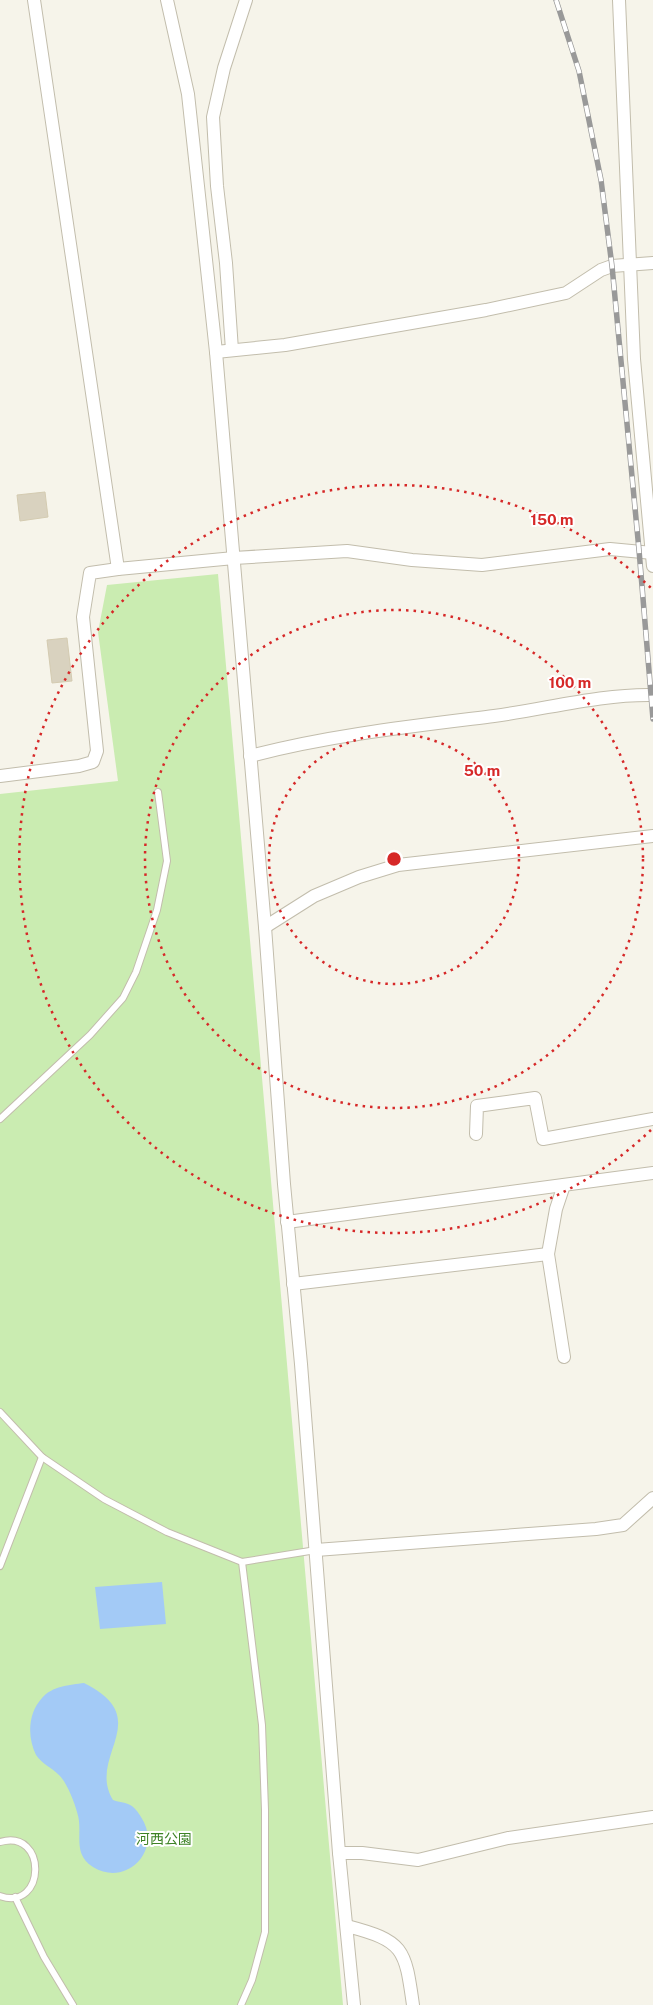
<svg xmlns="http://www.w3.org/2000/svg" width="653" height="2005" font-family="'Public Sans','Noto Sans JP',sans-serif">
  <rect width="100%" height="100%" fill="#f6f4ea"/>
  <polygon fill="#caecb1" points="218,574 343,2005 0,2005 0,794 118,781 98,632 107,585"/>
  <g fill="#a3caf6">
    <polygon points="162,1582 166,1624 100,1629 95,1587"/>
    <path d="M84,1683C157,1719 86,1756 113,1800C118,1802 123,1802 128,1804C134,1806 138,1812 141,1817C163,1849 127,1888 93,1867C71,1853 84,1832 77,1812C74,1801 67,1783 59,1775C51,1767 42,1764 36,1755C27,1737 28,1713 42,1698C52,1686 70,1685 84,1683Z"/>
  </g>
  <g fill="#d9d2bf" stroke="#d4cbb1">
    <polygon points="45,492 48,517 20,521 17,495"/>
    <polygon points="67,638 72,681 52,683 47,640"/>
  </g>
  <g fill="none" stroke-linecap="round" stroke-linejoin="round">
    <defs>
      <g id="lane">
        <polyline points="0,1119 90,1035 123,998 136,972 157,910 167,861 158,792"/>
        <polyline points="0,1412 42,1457 104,1499 167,1532 242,1562 316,1550"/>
        <polyline points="0,1566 42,1457"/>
        <path d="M0,1842C48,1828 46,1912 0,1896"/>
        <polyline points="15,1897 44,1957 73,2005"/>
        <polyline points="241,2005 252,1980 265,1932 265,1810 262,1725 242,1562"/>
      </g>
      <g id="street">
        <polyline points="34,0 118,569 234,558 347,551 412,560 482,565 610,549 653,553"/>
        <polyline points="167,0 188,94 216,352 265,927 284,1184 301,1364 339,1853 354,2005"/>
        <polyline points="619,0 634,359 653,566"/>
        <polyline points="232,350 226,263 217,186 213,117 224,68 246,0"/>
        <polyline points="216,352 285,345 486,310 566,293 601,270 612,266 653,263"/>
        <path d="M250,756C330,735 413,726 494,716C547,709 600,694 653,695"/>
        <polyline points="0,776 79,766 93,762 97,751 83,617 90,573 118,569"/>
        <polyline points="265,927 314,896 359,877 398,865 653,836"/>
        <polyline points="476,1134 477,1106 535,1098 543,1139 653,1119"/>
        <polyline points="564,1185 556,1209 548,1254 564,1357"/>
        <polyline points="287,1222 653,1173"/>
        <polyline points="293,1284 548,1254"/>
        <polyline points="316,1550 596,1529 623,1525 653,1498"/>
        <polyline points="339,1853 362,1853 418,1860 508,1838 653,1817"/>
        <path d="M347,1926C404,1941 405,1948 413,2005"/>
      </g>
    </defs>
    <use href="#lane" stroke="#c2bdac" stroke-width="8"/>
    <use href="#street" stroke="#c2bdac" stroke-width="14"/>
    <use href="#lane" stroke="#fff" stroke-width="6"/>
    <use href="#street" stroke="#fff" stroke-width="12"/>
    <defs>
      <polyline id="rail" points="556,0 579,71 601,180 612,266 639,550 653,719"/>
    </defs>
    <use href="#rail" stroke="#999" stroke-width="5.5"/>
    <use href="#rail" stroke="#fff" stroke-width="4" stroke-dasharray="11" stroke-linecap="butt"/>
  </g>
  <g fill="none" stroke="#d62828" stroke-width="2.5" stroke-dasharray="2.5 5">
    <circle cx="394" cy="859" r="125"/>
    <circle cx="394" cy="859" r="249"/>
    <path d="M651 1130A374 374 0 1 1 651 588"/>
  </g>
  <g text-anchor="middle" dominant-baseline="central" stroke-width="4" stroke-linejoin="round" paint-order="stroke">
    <g font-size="14" fill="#3d8225" stroke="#fff">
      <text x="164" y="1839">河西公園</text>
    </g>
  </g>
  <circle cx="394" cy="859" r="8" fill="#d62828" stroke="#fff" stroke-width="2.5"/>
  <g font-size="15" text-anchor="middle" font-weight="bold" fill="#d62828" stroke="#fff" stroke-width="4" stroke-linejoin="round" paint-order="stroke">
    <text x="552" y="525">150 m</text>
    <text x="570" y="688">100 m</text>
    <text x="482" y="776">50 m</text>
  </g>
</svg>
